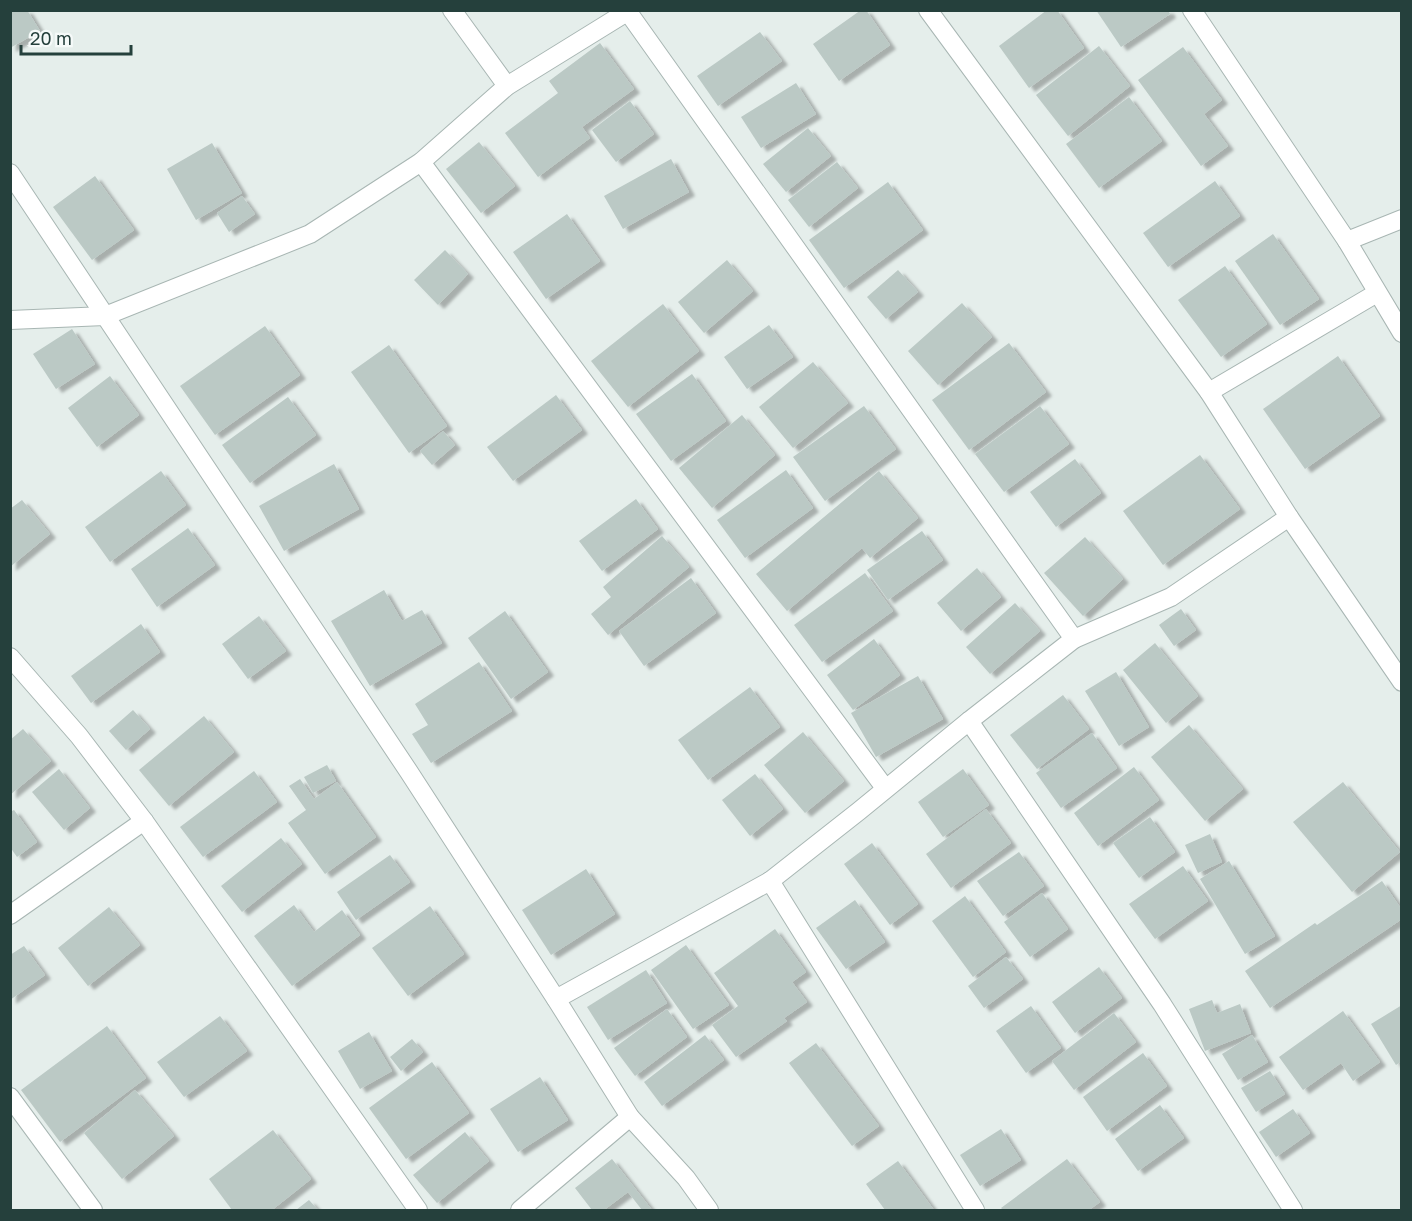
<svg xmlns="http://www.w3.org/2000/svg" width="1412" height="1221" font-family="'Golos Text',sans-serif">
  <defs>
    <filter id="shadow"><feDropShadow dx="6" dy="4" stdDeviation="1.5" flood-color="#0004"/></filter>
  </defs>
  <rect width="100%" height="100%" fill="#e5eeeb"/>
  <g fill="#bbc9c5" filter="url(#shadow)">
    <polygon points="10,10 27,10 40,31 10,48"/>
    <polygon points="861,10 866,10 890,45 839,81 813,44"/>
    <polygon points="1047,10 1057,10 1084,48 1029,88 999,46"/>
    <polygon points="1096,10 1168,10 1170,14 1121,47"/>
    <polygon points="760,32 782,61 718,106 697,76"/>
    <polygon points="600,43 634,89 582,127 590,138 538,177 505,133 558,93 549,81"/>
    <polygon points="1099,46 1130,86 1068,136 1036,95"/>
    <polygon points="1183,47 1222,100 1204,114 1228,146 1201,166 1138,80"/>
    <polygon points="796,83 816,114 761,148 741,117"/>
    <polygon points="1129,97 1162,141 1099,188 1066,144"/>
    <polygon points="630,101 654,134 616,162 592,130"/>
    <polygon points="808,128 831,156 786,192 763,164"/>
    <polygon points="479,142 515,186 481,213 446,169"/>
    <polygon points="212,143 242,193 196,220 167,169"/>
    <polygon points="671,159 689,192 623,229 604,196"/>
    <polygon points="837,162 858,188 809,227 788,200"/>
    <polygon points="95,176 134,230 92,260 53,207"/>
    <polygon points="1215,181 1240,216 1168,267 1143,233"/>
    <polygon points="888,182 923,230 844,288 809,240"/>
    <polygon points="242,196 255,214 229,232 217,213"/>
    <polygon points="567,214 600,261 546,299 513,252"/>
    <polygon points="1273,234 1319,299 1280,325 1235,261"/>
    <polygon points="445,250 468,274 438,305 414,280"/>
    <polygon points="727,260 753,291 704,333 678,302"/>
    <polygon points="1225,266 1267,324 1221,357 1178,300"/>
    <polygon points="898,270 918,292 886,319 867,297"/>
    <polygon points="962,303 992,337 938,385 908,351"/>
    <polygon points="663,304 699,351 628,407 591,361"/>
    <polygon points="769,325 793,357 747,389 724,357"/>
    <polygon points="265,326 300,375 215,435 180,386"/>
    <polygon points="72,329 95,364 56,389 33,354"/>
    <polygon points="1009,343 1046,392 969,450 932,400"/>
    <polygon points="389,345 447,426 409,453 351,372"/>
    <polygon points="1338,356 1380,416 1305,469 1263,409"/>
    <polygon points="813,362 848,403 793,448 759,407"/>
    <polygon points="692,374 726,421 671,461 636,414"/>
    <polygon points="110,376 139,415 97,447 68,408"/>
    <polygon points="556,395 582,430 513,481 487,447"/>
    <polygon points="288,397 316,435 250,483 222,445"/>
    <polygon points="864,406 896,449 825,501 793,457"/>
    <polygon points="1040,406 1069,444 1004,492 975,454"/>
    <polygon points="742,415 775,455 712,508 679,468"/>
    <polygon points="443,431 455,445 432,465 420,451"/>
    <polygon points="1200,455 1240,509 1163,565 1123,511"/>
    <polygon points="1075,459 1101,493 1056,527 1030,492"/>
    <polygon points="334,464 359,509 284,551 259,506"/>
    <polygon points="786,470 813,508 745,558 717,520"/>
    <polygon points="161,471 186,505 110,562 85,527"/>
    <polygon points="879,471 918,518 870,558 862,548 787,611 756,574"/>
    <polygon points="636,499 658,529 602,571 579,541"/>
    <polygon points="22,500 50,534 10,567 10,509"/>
    <polygon points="188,528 215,565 157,607 131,569"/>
    <polygon points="922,531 943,560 888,600 867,570"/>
    <polygon points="662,536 689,567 608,635 591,614 611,597 603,587"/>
    <polygon points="1085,537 1123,579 1083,616 1044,573"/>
    <polygon points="977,568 1001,597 961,631 937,603"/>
    <polygon points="865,573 893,611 822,662 794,625"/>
    <polygon points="691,578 716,613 644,666 619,631"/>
    <polygon points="384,590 402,621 422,610 442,643 370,686 331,621"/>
    <polygon points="1015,603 1040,631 990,674 966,647"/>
    <polygon points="1181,609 1196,630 1174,646 1159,625"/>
    <polygon points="505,611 548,672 511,699 468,638"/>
    <polygon points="259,616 286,651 248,679 222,644"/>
    <polygon points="141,624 160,652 91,703 71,676"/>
    <polygon points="874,639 900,675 853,710 827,675"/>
    <polygon points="1155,643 1198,696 1166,723 1123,670"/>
    <polygon points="479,662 512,711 431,763 412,734 428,725 415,704"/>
    <polygon points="1116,672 1149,727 1119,746 1085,691"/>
    <polygon points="918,676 943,719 876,757 851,713"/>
    <polygon points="750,687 780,727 708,780 678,740"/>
    <polygon points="1063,695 1089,729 1037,769 1010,735"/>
    <polygon points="133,710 150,729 126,750 109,731"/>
    <polygon points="204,716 234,752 169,806 139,770"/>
    <polygon points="1189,725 1243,789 1205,821 1151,757"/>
    <polygon points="23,729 51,761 10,795 10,740"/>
    <polygon points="803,732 844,781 805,813 764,765"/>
    <polygon points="1092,733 1117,768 1061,808 1036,773"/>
    <polygon points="327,765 336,781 313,793 304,777"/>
    <polygon points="1134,767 1159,800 1098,846 1074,813"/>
    <polygon points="59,769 90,808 64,830 32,792"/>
    <polygon points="963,769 989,805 943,837 918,802"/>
    <polygon points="254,771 277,802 203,857 180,827"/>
    <polygon points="755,774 783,809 750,836 722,800"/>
    <polygon points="300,779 314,799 337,782 376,837 325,874 288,823 306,810 289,786"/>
    <polygon points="1343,782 1400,852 1352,892 1293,822"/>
    <polygon points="986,809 1011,843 951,888 926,854"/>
    <polygon points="14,810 37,842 17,857 10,847 10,812"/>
    <polygon points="1150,817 1175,852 1139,878 1113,843"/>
    <polygon points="1210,834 1222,862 1198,873 1185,845"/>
    <polygon points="281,838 302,864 242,912 221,886"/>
    <polygon points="872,843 918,904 890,925 844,864"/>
    <polygon points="1019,852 1044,886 1003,916 977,881"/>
    <polygon points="390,855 410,882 356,920 337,892"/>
    <polygon points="1229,861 1275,936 1245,954 1200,879"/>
    <polygon points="1183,866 1208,901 1155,939 1129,904"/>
    <polygon points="586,869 615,914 551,955 522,910"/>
    <polygon points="1382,881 1402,910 1402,919 1270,1008 1245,971 1315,923 1317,925"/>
    <polygon points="1042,893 1068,929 1030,957 1004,922"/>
    <polygon points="965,896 1006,952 973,977 932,921"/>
    <polygon points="855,900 885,942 846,969 816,928"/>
    <polygon points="294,905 314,932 342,910 360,935 292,986 254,936"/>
    <polygon points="430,906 464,954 408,996 372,948"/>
    <polygon points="109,907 140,945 88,986 58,948"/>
    <polygon points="775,929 806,972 792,982 807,1002 784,1018 787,1021 736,1057 712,1025 738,1006 714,973"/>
    <polygon points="686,945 729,1005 693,1029 651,970"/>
    <polygon points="24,946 45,975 10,1000 10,955"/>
    <polygon points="1006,957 1023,979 984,1008 968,986"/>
    <polygon points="1099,967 1122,998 1075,1033 1052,1002"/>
    <polygon points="646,970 667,1003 608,1040 587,1007"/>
    <polygon points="1212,1000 1217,1013 1240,1004 1251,1033 1205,1051 1189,1009"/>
    <polygon points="1402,1005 1402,1061 1396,1065 1371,1024"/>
    <polygon points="1031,1006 1061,1048 1026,1073 996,1031"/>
    <polygon points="667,1009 687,1037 635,1076 614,1048"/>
    <polygon points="1343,1011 1380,1062 1353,1081 1341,1063 1303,1090 1279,1057"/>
    <polygon points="1114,1013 1136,1042 1074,1090 1052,1061"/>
    <polygon points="220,1016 247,1051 184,1097 157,1062"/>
    <polygon points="107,1026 146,1078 60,1142 21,1090"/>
    <polygon points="369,1032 392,1071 360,1089 338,1051"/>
    <polygon points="705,1035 724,1060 662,1106 644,1082"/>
    <polygon points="1252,1035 1268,1062 1238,1080 1222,1054"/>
    <polygon points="412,1039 423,1052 401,1071 390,1057"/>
    <polygon points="816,1043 879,1126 852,1146 789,1063"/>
    <polygon points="1143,1053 1167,1086 1107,1131 1083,1097"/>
    <polygon points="432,1062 469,1113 406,1159 369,1108"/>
    <polygon points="1270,1071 1285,1094 1256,1112 1241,1088"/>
    <polygon points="540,1077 568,1120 518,1152 490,1109"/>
    <polygon points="135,1090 174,1136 122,1179 84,1133"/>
    <polygon points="1160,1105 1184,1138 1138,1171 1115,1139"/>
    <polygon points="1293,1109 1310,1133 1276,1157 1259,1132"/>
    <polygon points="1001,1129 1021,1160 980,1186 960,1155"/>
    <polygon points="273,1130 311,1179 272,1210 232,1210 209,1179"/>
    <polygon points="465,1132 489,1161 437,1203 413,1175"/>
    <polygon points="612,1159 652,1210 642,1210 628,1192 604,1210 592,1210 575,1188"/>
    <polygon points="1067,1159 1100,1202 1089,1210 1003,1210 1001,1208"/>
    <polygon points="898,1161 934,1210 885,1210 866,1184"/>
    <polygon points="309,1200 318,1210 296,1210"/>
  </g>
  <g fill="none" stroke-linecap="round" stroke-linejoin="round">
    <defs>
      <g id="minor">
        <polyline points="452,10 507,86"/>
        <polyline points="928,10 1209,392 1289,517 1402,682"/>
        <polyline points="1192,10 1347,241 1402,219"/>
        <polyline points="628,12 1074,639"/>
        <polyline points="421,162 885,788"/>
        <polyline points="10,173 409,772 556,999 630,1117 686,1178 709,1210"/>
        <polyline points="1347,241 1402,333"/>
        <polyline points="10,320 105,316 310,234 421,162 507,86 630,10"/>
        <polyline points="1209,392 1377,293"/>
        <polyline points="969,721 1162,1004 1293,1210"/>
        <polyline points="770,881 975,1210"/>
        <polyline points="10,915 144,821"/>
        <polyline points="556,999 770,881 859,811 969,721 1074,639 1171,597 1289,517"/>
        <polyline points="10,1097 93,1210"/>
        <polyline points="520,1210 630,1117"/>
      </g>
      <polyline id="tertiary" points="10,657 79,736 144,821 418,1210"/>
    </defs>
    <use href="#minor" stroke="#a8b6b3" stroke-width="20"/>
    <use href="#tertiary" stroke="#a8b6b3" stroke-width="20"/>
    <use href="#minor" stroke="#fff" stroke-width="18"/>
    <use href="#tertiary" stroke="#fff" stroke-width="18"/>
  </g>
  <rect width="1412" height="1221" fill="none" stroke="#25403c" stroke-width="24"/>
  <path d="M21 45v9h110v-9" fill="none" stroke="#25403c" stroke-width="3"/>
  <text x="30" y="45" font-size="18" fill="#25403c" stroke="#f6faf9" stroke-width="4.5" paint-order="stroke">20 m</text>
</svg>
